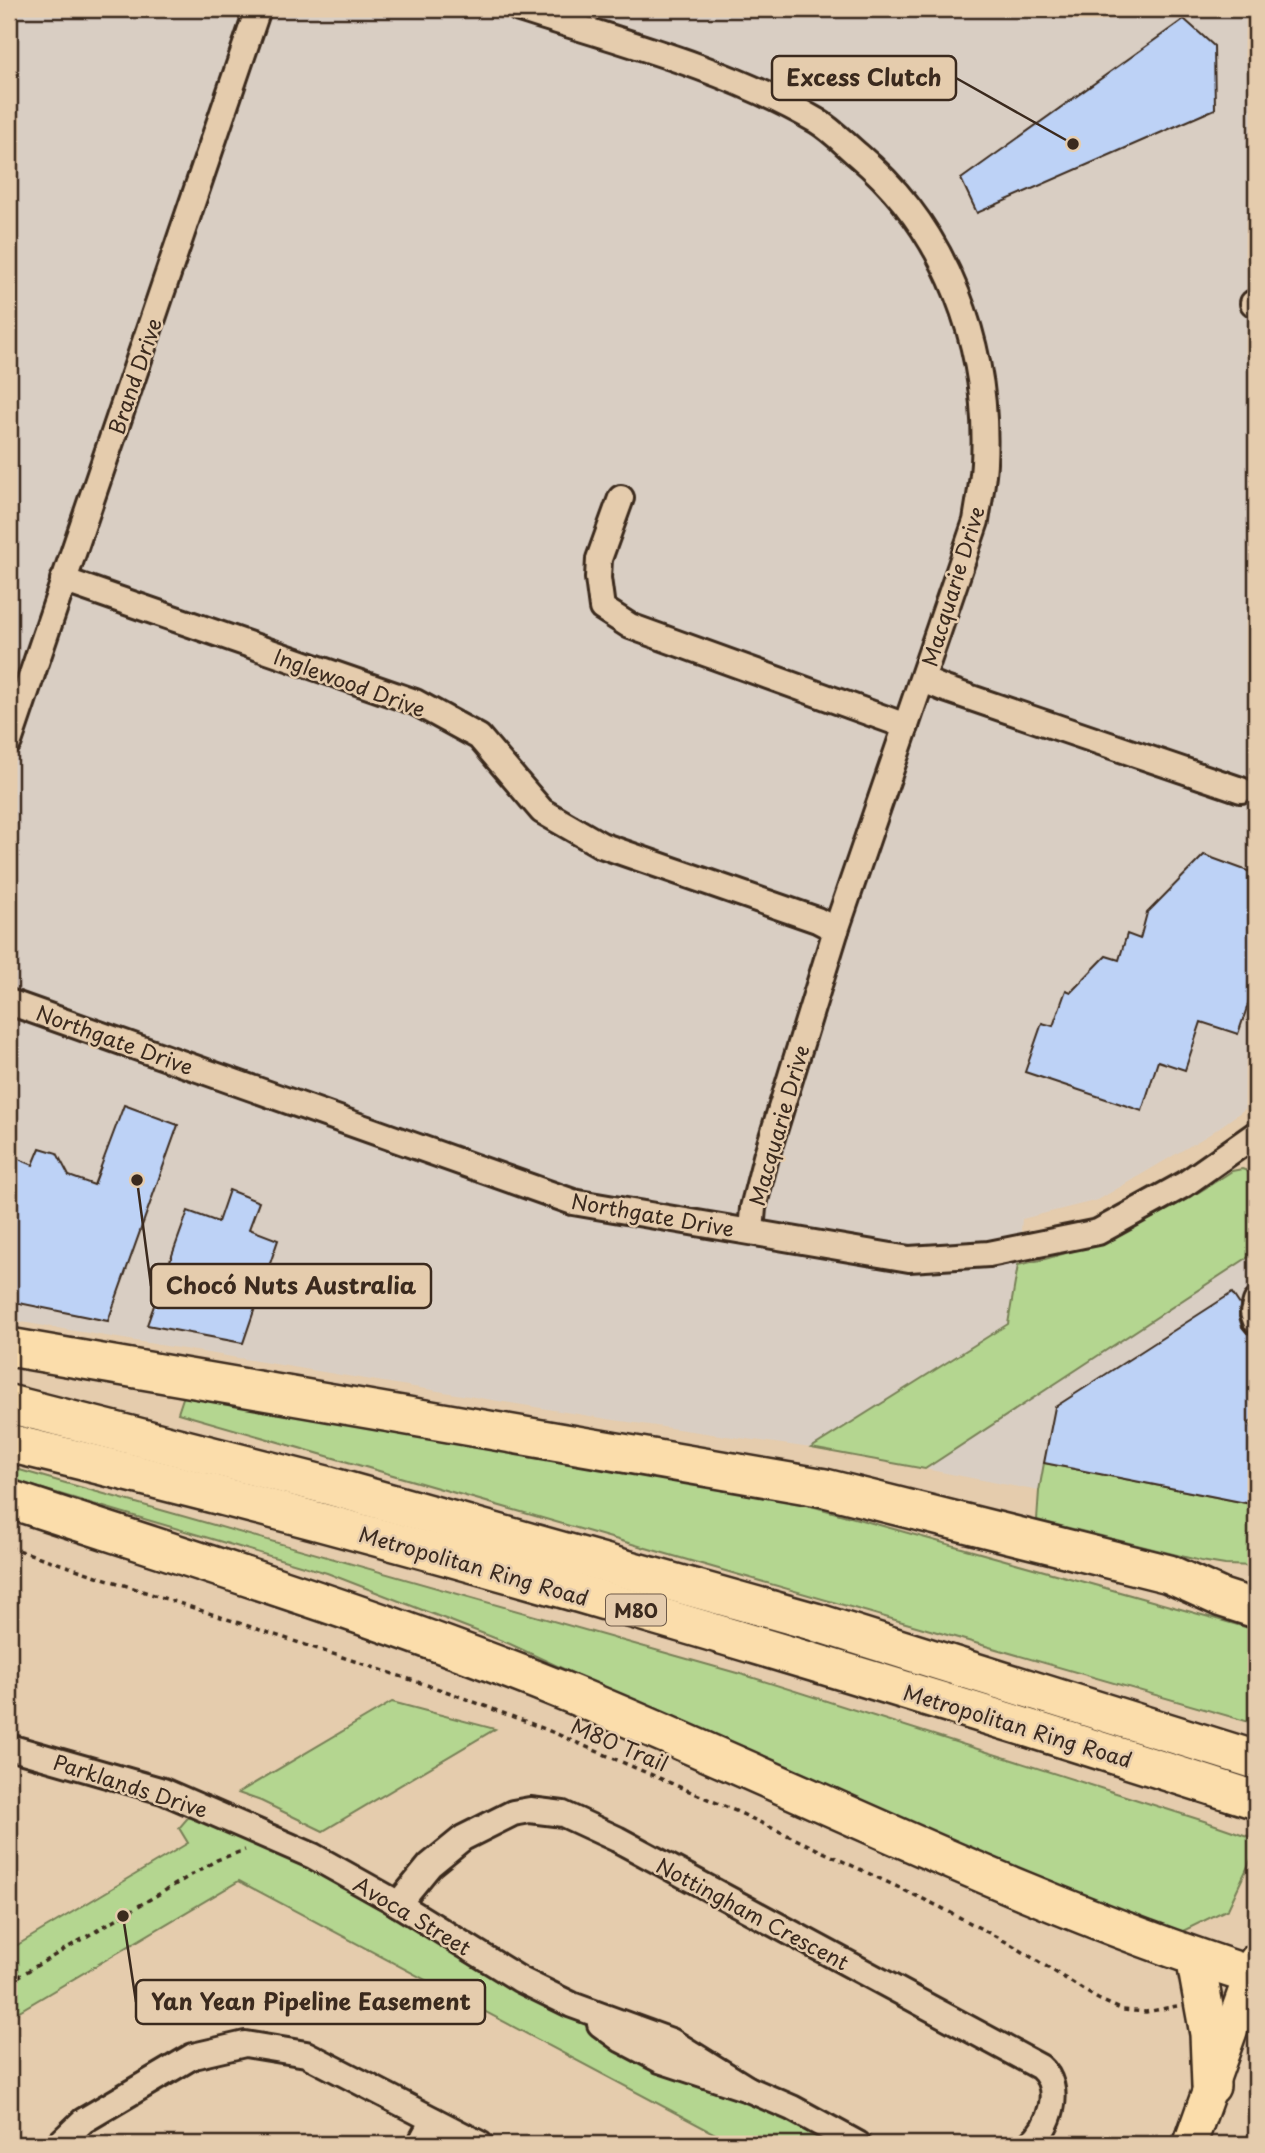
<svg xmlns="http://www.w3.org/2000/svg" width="1265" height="2153" font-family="'Playpen Sans',sans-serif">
  <rect width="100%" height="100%" fill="#e5ccad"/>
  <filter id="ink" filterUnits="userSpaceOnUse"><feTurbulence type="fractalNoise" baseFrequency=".0143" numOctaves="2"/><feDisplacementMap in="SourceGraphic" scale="14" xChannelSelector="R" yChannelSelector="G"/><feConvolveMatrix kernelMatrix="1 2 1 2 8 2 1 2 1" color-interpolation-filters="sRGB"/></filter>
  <g filter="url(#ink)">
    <g fill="#d9cec3">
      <polygon points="9,9 1256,9 1256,1101 1210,1134 1098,1200 1022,1219 1018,1265 1008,1324 811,1448 614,1420 9,1320"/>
      <polygon points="1256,1252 1256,1505 1045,1463 1039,1491 925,1469"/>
    </g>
    <g fill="#b4d690" stroke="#788057" stroke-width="2">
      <path d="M1242,1169L1256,1174V1252L925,1469L811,1448L1008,1324L1018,1265C1097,1250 1166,1215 1232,1171Z"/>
      <polygon points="188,1383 768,1494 1256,1630 1256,1724 178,1413"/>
      <polygon points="1044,1463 1256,1505 1256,1566 1225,1565 1201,1561 1037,1520 1039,1491"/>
      <polygon points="9,1467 751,1677 1204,1821 1256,1839 1256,1849 1228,1909 1179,1933 929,1839 510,1644 327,1573 9,1479"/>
      <polygon points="392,1702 495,1729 323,1831 261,1801 238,1793"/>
      <polygon points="192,1813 326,1873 580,2020 634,2056 709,2081 837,2144 734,2144 239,1881 9,2017 9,1950 188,1843 179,1828"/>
    </g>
    <g fill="#bdd2f6" stroke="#3b2a1e" stroke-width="2">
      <polygon points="1184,19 1214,46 1215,109 977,213 961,179"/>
      <polygon points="1204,855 1256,874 1256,995 1252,993 1238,1034 1201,1022 1185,1070 1158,1061 1142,1111 1025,1072 1042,1023 1053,1026 1066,990 1071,992 1106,956 1119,960 1127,934 1140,939 1147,913"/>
      <polygon points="124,1105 178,1125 108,1321 9,1301 9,1155 33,1165 40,1148 57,1153 69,1176 94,1185"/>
      <polygon points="229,1190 259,1202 249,1229 278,1240 243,1343 147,1325 188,1211 218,1222"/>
      <polygon points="1232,1293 1240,1305 1239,1317 1242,1327 1247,1333 1256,1335 1256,1418 1249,1423 1256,1435 1256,1505 1044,1463 1055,1407"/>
    </g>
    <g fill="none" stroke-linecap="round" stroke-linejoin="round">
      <defs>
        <g id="minor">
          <path d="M519,9C619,41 726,68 817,121C832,130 845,144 858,155C947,230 990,346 984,463C983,482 979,501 976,521L836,930L766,1157L753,1208L751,1231"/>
          <polyline points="1253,303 1256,303"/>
          <polyline points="621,498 599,559 598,578 602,608 630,626 906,726"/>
          <polyline points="63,580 415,702 479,737 542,811 601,845 817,920 836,930"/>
          <polyline points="923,680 945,689 1241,790"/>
          <polyline points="9,742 258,9"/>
          <polyline points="9,1002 573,1202 909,1259 989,1254 1098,1232 1185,1184 1256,1134"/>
          <polyline points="1256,1302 1253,1313 1256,1321"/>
          <polyline points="9,1747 163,1791 313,1856 390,1899 521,1980 572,2005 671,2041 748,2089"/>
          <path d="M398,1904L430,1865L463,1838L513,1813L530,1810L563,1814L617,1839L1040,2067C1064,2088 1050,2127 1030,2144"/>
          <polyline points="600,2024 622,2040 660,2060 748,2089 792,2108 858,2144"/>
          <polyline points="59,2144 83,2121 193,2056 245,2044 306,2054 480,2144"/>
          <polyline points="420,2144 433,2120"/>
        </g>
        <polyline id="major" points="1190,2144 1256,1960"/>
        <g id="highway">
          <polyline points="9,1347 825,1488 1169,1574 1222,1598 1256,1609"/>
          <polyline points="9,1404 326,1485 815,1622 1256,1760"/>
          <path d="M9,1443C430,1544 844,1668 1256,1800"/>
          <path d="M9,1499C197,1561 387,1619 571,1694C798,1787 1016,1900 1250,1975"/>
          <polyline points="1195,1957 1209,2034 1211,2086"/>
        </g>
      </defs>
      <use href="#minor" stroke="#3b2a1e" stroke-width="30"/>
      <use href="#major" stroke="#3b2a1e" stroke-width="37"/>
      <use href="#highway" stroke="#3b2a1e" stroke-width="42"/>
      <g stroke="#3b2a1e" stroke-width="3.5" stroke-dasharray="5 5" stroke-linecap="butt">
        <polyline points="9,1547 448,1692 545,1729 738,1812 938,1906 1012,1945 1098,1999 1123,2010 1146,2012 1177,2006"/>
        <polyline points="9,1982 217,1860 245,1850"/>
      </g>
      <use href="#minor" stroke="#e5ccad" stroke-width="24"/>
      <use href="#major" stroke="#fbddab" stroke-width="32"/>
      <use href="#highway" stroke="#fbddab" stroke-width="37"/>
    </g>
  </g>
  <g text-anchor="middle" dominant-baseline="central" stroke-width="5" stroke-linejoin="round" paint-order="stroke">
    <rect fill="#e5ccad" stroke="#6e5b49" stroke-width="2" x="606" y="1594.5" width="60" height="31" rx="5"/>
    <g font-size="19" font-weight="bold" fill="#3b2a1e">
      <text x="636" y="1610">M80</text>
    </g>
    <g font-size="21" fill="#3b2a1e" stroke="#e5ccad">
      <text transform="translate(134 376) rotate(-71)">Brand Drive</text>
      <text transform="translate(952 586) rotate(-73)">Macquarie Drive</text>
      <text transform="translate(350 682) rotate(20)">Inglewood Drive</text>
      <text transform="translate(115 1039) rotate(20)">Northgate Drive</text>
      <text transform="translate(778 1125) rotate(-74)">Macquarie Drive</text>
      <text transform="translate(653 1214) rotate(10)">Northgate Drive</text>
      <text transform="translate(474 1565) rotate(16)">Metropolitan Ring Road</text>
      <text transform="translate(1018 1725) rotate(17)">Metropolitan Ring Road</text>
      <text transform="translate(620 1744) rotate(23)">M80 Trail</text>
      <text transform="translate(131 1785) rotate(18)">Parklands Drive</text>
      <text transform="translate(753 1913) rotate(28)">Nottingham Crescent</text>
      <text transform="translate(413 1915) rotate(31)">Avoca Street</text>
    </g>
  </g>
  <path fill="none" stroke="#3b2a1e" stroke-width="2.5" d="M1073 144L956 78M137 1180L151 1286M123 1916L136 2002"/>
  <g fill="#3b2a1e" stroke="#e5ccad" stroke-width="2.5">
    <circle cx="1073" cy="144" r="7"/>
    <circle cx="137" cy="1180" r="7"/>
    <circle cx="123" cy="1916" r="7"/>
  </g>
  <g fill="#e5ccad" stroke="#3b2a1e" stroke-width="2.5">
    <rect x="772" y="56" width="184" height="44" rx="7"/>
    <rect x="151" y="1264" width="280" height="44" rx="7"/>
    <rect x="136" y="1980" width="349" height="44" rx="7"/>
  </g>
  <g font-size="23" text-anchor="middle" font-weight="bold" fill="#3b2a1e">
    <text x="864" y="86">Excess Clutch</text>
    <text x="291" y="1294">Chocó Nuts Australia</text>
    <text x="311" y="2010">Yan Yean Pipeline Easement</text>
  </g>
  <rect width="1265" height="2153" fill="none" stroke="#e5ccad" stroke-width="35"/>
  <rect x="18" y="18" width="1230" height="2118" fill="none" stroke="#3b2a1e" stroke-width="2.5" filter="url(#ink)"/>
</svg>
